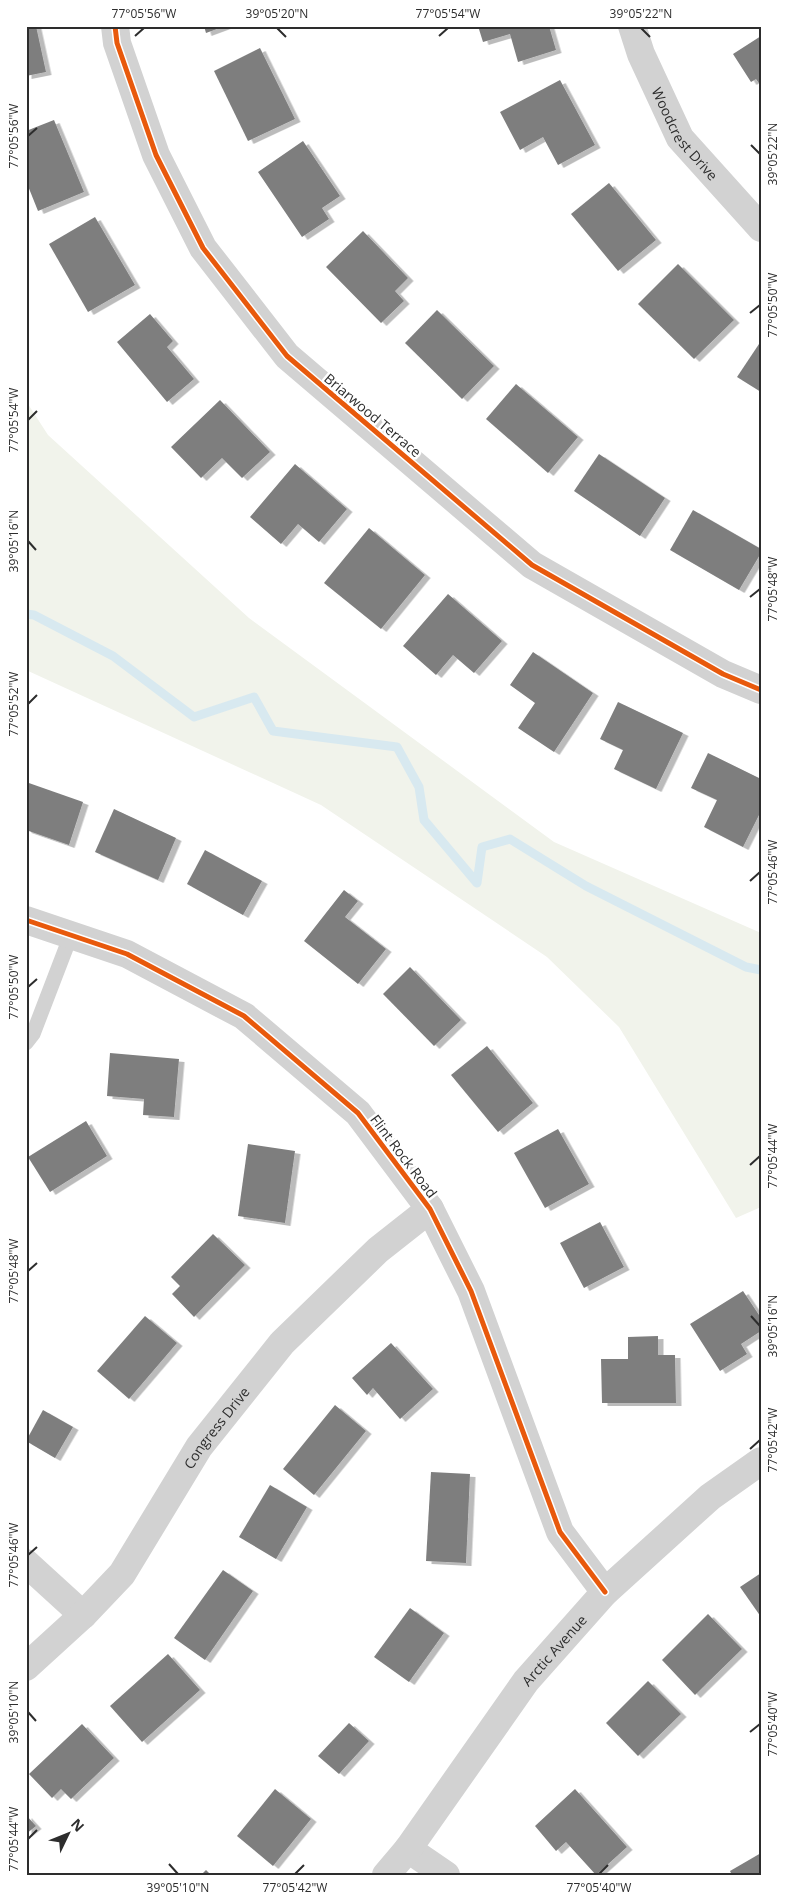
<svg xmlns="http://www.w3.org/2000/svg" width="787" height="1901" font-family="'Open Sans',sans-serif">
  <defs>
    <filter id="shadow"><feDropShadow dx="5.5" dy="3" stdDeviation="0" flood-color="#0004"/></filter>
  </defs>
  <rect width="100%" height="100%" fill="#fff"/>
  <polygon fill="#f1f3eb" points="26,401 48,435 249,618 554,842 761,933 761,1207 736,1218 619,1027 547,957 321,805 26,670"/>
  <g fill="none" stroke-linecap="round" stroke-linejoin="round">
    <polyline stroke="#d8e9f0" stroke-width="9" points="26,614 34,615 113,656 194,717 254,697 273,731 397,747 419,787 424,820 477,883 482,847 510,839 586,886 746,967 761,970"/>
  </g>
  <g fill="#7e7e7e" filter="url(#shadow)">
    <polygon points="26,26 36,26 46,72 26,76"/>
    <polygon points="204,26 225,26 206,33"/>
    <polygon points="478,26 549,26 556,50 518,62 510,34 483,42"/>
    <polygon points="761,36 761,86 756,79 751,82 733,54"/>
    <polygon points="260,48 295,119 248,141 214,71"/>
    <polygon points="560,80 595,145 558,165 543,137 520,150 500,112"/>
    <polygon points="54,120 84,192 38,211 26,181 26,131"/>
    <polygon points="303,141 340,196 322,208 329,219 302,237 258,172"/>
    <polygon points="609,183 656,240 618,271 571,214"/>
    <polygon points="95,217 135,285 88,312 49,244"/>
    <polygon points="363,231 408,278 395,291 404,301 381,323 326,267"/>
    <polygon points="678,264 734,320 694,359 638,304"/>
    <polygon points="437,310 494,366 462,399 405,343"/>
    <polygon points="150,314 173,341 167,347 194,379 167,402 117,342"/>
    <polygon points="761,341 761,392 737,377"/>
    <polygon points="516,384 578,437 548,473 486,419"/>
    <polygon points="220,400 270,452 242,478 222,458 201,478 171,447"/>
    <polygon points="599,454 665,498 640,536 574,491"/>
    <polygon points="295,464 347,509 319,542 298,524 281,544 250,517"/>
    <polygon points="693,510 761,549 761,553 739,590 670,550"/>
    <polygon points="369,528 425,575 381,629 324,583"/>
    <polygon points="448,594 502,641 474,673 453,655 436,675 403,646"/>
    <polygon points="533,652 593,693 554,752 518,728 535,703 510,685"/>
    <polygon points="618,702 683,733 656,789 614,769 623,750 600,739"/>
    <polygon points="708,753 761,779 761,811 743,847 704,827 717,800 691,788"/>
    <polygon points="26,782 83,802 69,845 26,830"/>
    <polygon points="114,809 176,838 158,880 95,852"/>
    <polygon points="205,850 262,881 243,915 187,884"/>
    <polygon points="344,890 358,901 345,917 386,949 358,984 304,941"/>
    <polygon points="410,967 461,1020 434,1046 383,994"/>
    <polygon points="487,1046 533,1103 498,1132 451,1075"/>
    <polygon points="110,1053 179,1059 174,1117 143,1115 144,1099 107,1096"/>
    <polygon points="86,1121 107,1156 50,1192 28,1157"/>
    <polygon points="558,1129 589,1184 545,1208 514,1153"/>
    <polygon points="248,1144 295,1151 285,1223 238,1216"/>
    <polygon points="600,1222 624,1267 584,1288 560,1243"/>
    <polygon points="213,1234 245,1265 194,1317 172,1294 180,1286 171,1277"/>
    <polygon points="743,1291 761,1318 761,1331 741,1344 747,1354 720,1371 690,1324"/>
    <polygon points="145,1316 177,1343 129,1399 97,1371"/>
    <polygon points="658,1336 658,1355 675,1355 676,1403 602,1403 601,1359 628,1359 628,1337"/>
    <polygon points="391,1343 433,1389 400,1419 373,1388 367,1395 352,1378"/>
    <polygon points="335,1405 366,1431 314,1495 283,1469"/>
    <polygon points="43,1410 73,1427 55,1458 26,1441"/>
    <polygon points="431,1472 470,1474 466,1563 426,1561"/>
    <polygon points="270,1485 307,1507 276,1559 239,1537"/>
    <polygon points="223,1570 253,1591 205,1660 174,1638"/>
    <polygon points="761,1573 761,1617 740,1587"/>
    <polygon points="410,1608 444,1633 409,1682 374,1657"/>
    <polygon points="708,1614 742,1649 695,1695 662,1660"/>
    <polygon points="168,1654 200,1690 142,1742 110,1706"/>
    <polygon points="648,1681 681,1714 638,1756 606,1723"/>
    <polygon points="349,1723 369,1741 339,1774 318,1756"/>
    <polygon points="82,1724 114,1758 71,1799 61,1789 52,1798 29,1774"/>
    <polygon points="275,1789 311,1819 273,1866 237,1836"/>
    <polygon points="575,1789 627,1847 596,1875 566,1842 556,1851 535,1826"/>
    <polygon points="26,1815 36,1826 26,1834"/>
    <polygon points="761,1853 761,1875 732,1875 730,1871"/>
    <polygon points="206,1870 211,1875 201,1875"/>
  </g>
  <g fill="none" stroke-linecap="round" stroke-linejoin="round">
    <polyline stroke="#d2d2d2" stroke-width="15" points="26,1043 33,1034 71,935"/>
    <g stroke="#d2d2d2" stroke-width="28">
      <polyline points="115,26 117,43 156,155 203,248 287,356 532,565 723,674 761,690"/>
      <path id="s1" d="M632,26L641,54L680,138L761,228"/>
      <polyline points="26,920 127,954 244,1016 358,1113 430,1209 471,1291 560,1532 605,1592"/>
      <polyline points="26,1563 83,1615"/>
      <path id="s2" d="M26,1667L83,1615L122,1574L199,1447L282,1343L378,1250L430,1209"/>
      <polyline points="408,1849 446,1875"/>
    </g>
    <path stroke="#d2d2d2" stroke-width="28" id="s3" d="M386,1875L408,1849L526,1681L605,1592L710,1497L761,1461"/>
    <defs>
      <g id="cycleway">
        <polyline points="115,26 117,43 156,155 203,248 287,356 532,565 723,674 761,690"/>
        <polyline points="26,920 127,954 244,1016 358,1113 430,1209 471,1291 560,1532 605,1592"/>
      </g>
    </defs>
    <use href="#cycleway" stroke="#fff" stroke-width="8"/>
    <use href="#cycleway" stroke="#e8590c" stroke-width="5"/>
  </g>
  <path fill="none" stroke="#2d2d2d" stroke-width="2" d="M277,28L286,37M641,28L650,37M135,36L144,28M439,36L448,28M28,136L37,128M751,145L760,154M750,313L760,305M28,420L37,411M28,541L36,550M750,597L760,589M28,704L37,695M750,881L760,872M28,987L37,979M750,1165L760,1156M28,1271L37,1263M751,1316L760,1326M750,1449L760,1440M28,1555L37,1547M28,1712L36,1721M750,1732L760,1724M28,1839L37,1830M169,1864L178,1874M295,1874L304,1865M599,1874L608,1865"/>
  <g text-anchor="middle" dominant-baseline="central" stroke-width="5" stroke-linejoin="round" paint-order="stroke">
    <g font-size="14" fill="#2d2d2d" stroke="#fff">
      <text stroke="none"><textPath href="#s1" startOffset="121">Woodcrest Drive</textPath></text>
      <text transform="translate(373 415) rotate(40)">Briarwood Terrace</text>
      <text transform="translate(404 1156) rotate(53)">Flint Rock Road</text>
      <text stroke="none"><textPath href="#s2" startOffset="308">Congress Drive</textPath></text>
      <text stroke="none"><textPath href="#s3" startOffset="281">Arctic Avenue</textPath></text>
    </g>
  </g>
  <rect width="787" height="1901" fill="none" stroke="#ffffff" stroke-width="55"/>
  <g transform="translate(68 1834) rotate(47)" stroke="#ffffff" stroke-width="4" paint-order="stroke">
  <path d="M0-4L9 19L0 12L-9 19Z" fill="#2d2d2d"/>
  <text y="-8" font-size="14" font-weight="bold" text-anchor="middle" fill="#2d2d2d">N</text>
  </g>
  <rect x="28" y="28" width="732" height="1846" fill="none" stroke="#2d2d2d" stroke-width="2"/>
  <g font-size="12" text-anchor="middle" fill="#2d2d2d">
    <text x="144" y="18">77°05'56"W</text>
    <text x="277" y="18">39°05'20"N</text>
    <text x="448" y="18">77°05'54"W</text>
    <text x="641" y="18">39°05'22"N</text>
    <text transform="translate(14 136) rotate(-90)" y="4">77°05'56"W</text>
    <text transform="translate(773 154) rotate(-90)" y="4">39°05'22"N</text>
    <text transform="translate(773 305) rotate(-90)" y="4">77°05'50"W</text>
    <text transform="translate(14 420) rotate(-90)" y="4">77°05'54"W</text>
    <text transform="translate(14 541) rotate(-90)" y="4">39°05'16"N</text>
    <text transform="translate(773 589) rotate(-90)" y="4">77°05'48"W</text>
    <text transform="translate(14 704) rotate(-90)" y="4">77°05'52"W</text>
    <text transform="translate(773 872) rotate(-90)" y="4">77°05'46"W</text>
    <text transform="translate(14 987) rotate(-90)" y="4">77°05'50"W</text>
    <text transform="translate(773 1156) rotate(-90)" y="4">77°05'44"W</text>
    <text transform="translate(14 1271) rotate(-90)" y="4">77°05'48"W</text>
    <text transform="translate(773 1326) rotate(-90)" y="4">39°05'16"N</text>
    <text transform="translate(773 1440) rotate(-90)" y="4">77°05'42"W</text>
    <text transform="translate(14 1555) rotate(-90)" y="4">77°05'46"W</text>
    <text transform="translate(14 1712) rotate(-90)" y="4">39°05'10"N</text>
    <text transform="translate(773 1724) rotate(-90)" y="4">77°05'40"W</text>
    <text transform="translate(14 1839) rotate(-90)" y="4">77°05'44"W</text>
    <text x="178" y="1892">39°05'10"N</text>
    <text x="295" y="1892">77°05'42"W</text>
    <text x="599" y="1892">77°05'40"W</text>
  </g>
</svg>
